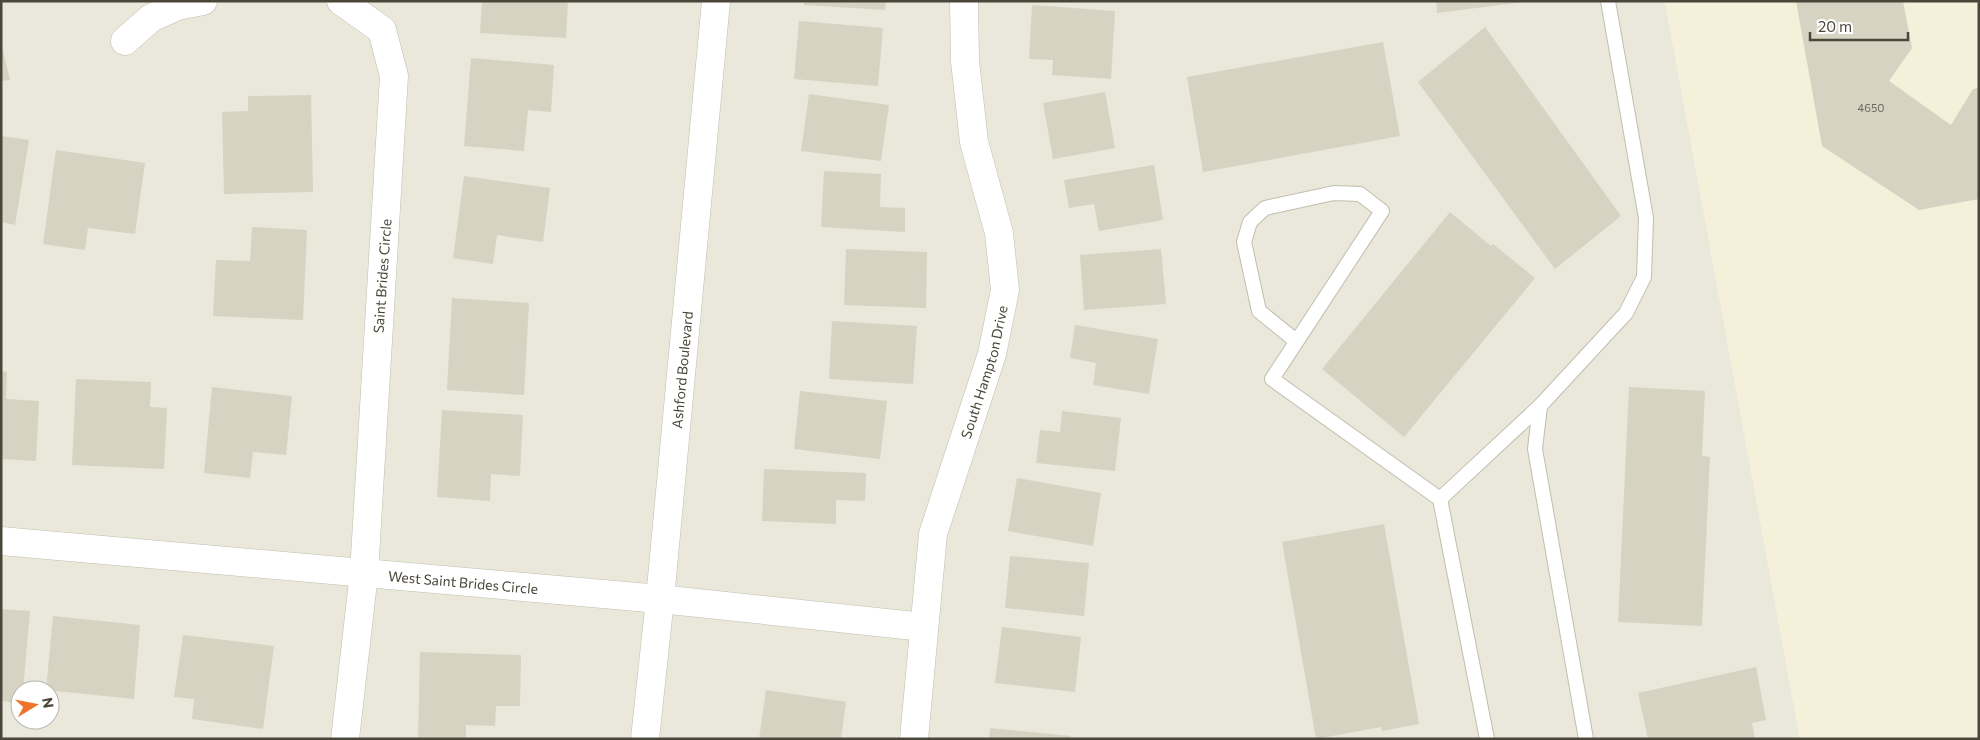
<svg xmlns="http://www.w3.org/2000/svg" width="1980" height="740" font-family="Commissioner,sans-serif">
  <rect width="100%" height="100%" fill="#f5f4ec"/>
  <path fill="#e9e8da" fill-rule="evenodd" d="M1,1H1665L1800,739H1ZM20,690H50V720H20Z"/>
  <polygon fill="#f5f0d9" points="1665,1 1979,1 1979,739 1800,739"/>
  <g fill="#d6d3c2">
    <polygon points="482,1 568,1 566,38 480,33"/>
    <polygon points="804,1 886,1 885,10 804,5"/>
    <polygon points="1436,1 1524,1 1524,2 1437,13"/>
    <polygon points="1796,1 1903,1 1912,48 1889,81 1951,125 1973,89 1979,88 1979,199 1919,210 1822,146"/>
    <polygon points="1032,5 1115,11 1111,79 1052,75 1053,60 1029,59"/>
    <polygon points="799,21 883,28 878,86 794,79"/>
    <polygon points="1485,27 1621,216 1555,269 1418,82"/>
    <polygon points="1,42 10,80 1,81"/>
    <polygon points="1383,42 1400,136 1203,172 1187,77"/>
    <polygon points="471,58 554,65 551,112 528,110 524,151 464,146"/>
    <polygon points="1105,92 1115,148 1053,159 1043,103"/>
    <polygon points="809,94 889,105 881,161 801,151"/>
    <polygon points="311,95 313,192 224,194 222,112 248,111 248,96"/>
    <polygon points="1,136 29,140 15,225 1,222"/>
    <polygon points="56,150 145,163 135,234 88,228 85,250 43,244"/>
    <polygon points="1154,165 1163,220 1099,231 1094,204 1069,208 1064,180"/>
    <polygon points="824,171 881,174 880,207 905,208 905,232 821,227"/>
    <polygon points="464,176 550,188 543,242 497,235 493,264 453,258"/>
    <polygon points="1450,212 1491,246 1493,244 1535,278 1404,437 1322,369"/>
    <polygon points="252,227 307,230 303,320 213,316 216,260 250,261"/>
    <polygon points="846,249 927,252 926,308 844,305"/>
    <polygon points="1161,249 1166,304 1084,310 1080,255"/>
    <polygon points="452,298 529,303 524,395 447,390"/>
    <polygon points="832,321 917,326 913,384 829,379"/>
    <polygon points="1075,325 1158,339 1149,394 1093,385 1096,363 1070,358"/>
    <polygon points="1,371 7,372 6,399 39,401 36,461 1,459"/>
    <polygon points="76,379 151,382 150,407 167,408 164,469 72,465"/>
    <polygon points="212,387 292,396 286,455 253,452 250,478 204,473"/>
    <polygon points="1629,387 1705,391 1702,456 1710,457 1702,626 1618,622"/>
    <polygon points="800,391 887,401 880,459 794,449"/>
    <polygon points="442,410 523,415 520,476 491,474 490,501 437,497"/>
    <polygon points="1062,411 1121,418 1115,471 1036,463 1040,430 1060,432"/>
    <polygon points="764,469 866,473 865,501 836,500 836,524 762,521"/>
    <polygon points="1017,478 1101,493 1093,546 1008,531"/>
    <polygon points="1384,524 1419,724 1382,731 1381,727 1316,739 1282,542"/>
    <polygon points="1010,556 1089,563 1084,616 1005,608"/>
    <polygon points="1,609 30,611 23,690 20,690 20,703 1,701"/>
    <polygon points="53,616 140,625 134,699 46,690"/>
    <polygon points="1002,627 1081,637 1075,692 995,683"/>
    <polygon points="183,635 274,646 263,729 192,719 194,699 174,697"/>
    <polygon points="420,652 521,655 520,706 496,706 495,726 466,725 466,739 418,739"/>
    <polygon points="1756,667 1766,720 1752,723 1755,739 1648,739 1638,693"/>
    <polygon points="766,690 846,702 841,739 759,739"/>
    <polygon points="990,728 1071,736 1071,739 989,739"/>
  </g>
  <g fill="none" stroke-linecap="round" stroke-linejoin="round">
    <defs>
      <g id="service">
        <polyline points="1296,341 1259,311 1244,242 1250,222 1265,208 1334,193 1360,194 1382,211 1272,379 1440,499 1487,739"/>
        <polyline points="1440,499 1540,406"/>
        <polyline points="1586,739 1535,449 1540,406 1626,313 1644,277 1646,218 1608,1"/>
      </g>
      <g id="minor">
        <polyline points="341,1 382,30 394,76 364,573 345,739"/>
        <polyline points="125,41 151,18 177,6 203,1"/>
        <path id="s1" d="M1,541L660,599L924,627"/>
        <path id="s2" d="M914,739L933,534L992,354L1005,290L999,233L974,142L965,61L964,1"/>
      </g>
      <g id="tertiary">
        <path id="s3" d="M645,739L660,599L716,1"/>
      </g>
    </defs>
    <use href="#service" stroke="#c1beaf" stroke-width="16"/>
    <use href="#minor" stroke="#c1beaf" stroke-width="29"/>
    <use href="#tertiary" stroke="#c1beaf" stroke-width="29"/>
    <use href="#service" stroke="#fff" stroke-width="14"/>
    <use href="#minor" stroke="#fff" stroke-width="28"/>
    <use href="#tertiary" stroke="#fff" stroke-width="28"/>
  </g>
  <g text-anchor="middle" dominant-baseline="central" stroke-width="4.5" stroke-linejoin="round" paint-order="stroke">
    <g font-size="11" fill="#6d6a5c">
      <text x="1871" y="107">4650</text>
    </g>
    <g font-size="14" fill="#4a473a" stroke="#fff">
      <text transform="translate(382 276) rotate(-86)">Saint Brides Circle</text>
      <text stroke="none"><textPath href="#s3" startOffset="371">Ashford Boulevard</textPath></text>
      <text stroke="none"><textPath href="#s2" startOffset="376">South Hampton Drive</textPath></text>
      <text stroke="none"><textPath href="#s1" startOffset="464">West Saint Brides Circle</textPath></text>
    </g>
  </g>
  <rect width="1980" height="740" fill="none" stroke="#4a473a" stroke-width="5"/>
  <g transform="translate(35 705) rotate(80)"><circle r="24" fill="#ffffff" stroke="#b7b5b0"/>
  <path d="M0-4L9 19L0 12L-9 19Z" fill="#ef7329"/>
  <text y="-8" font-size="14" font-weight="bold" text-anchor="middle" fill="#4a473a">N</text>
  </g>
  <path d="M1810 32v8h98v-8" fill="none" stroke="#4a473a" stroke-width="2.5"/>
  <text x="1818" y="32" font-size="15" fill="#4a473a" stroke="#ffffff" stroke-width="4" paint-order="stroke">20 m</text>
</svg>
